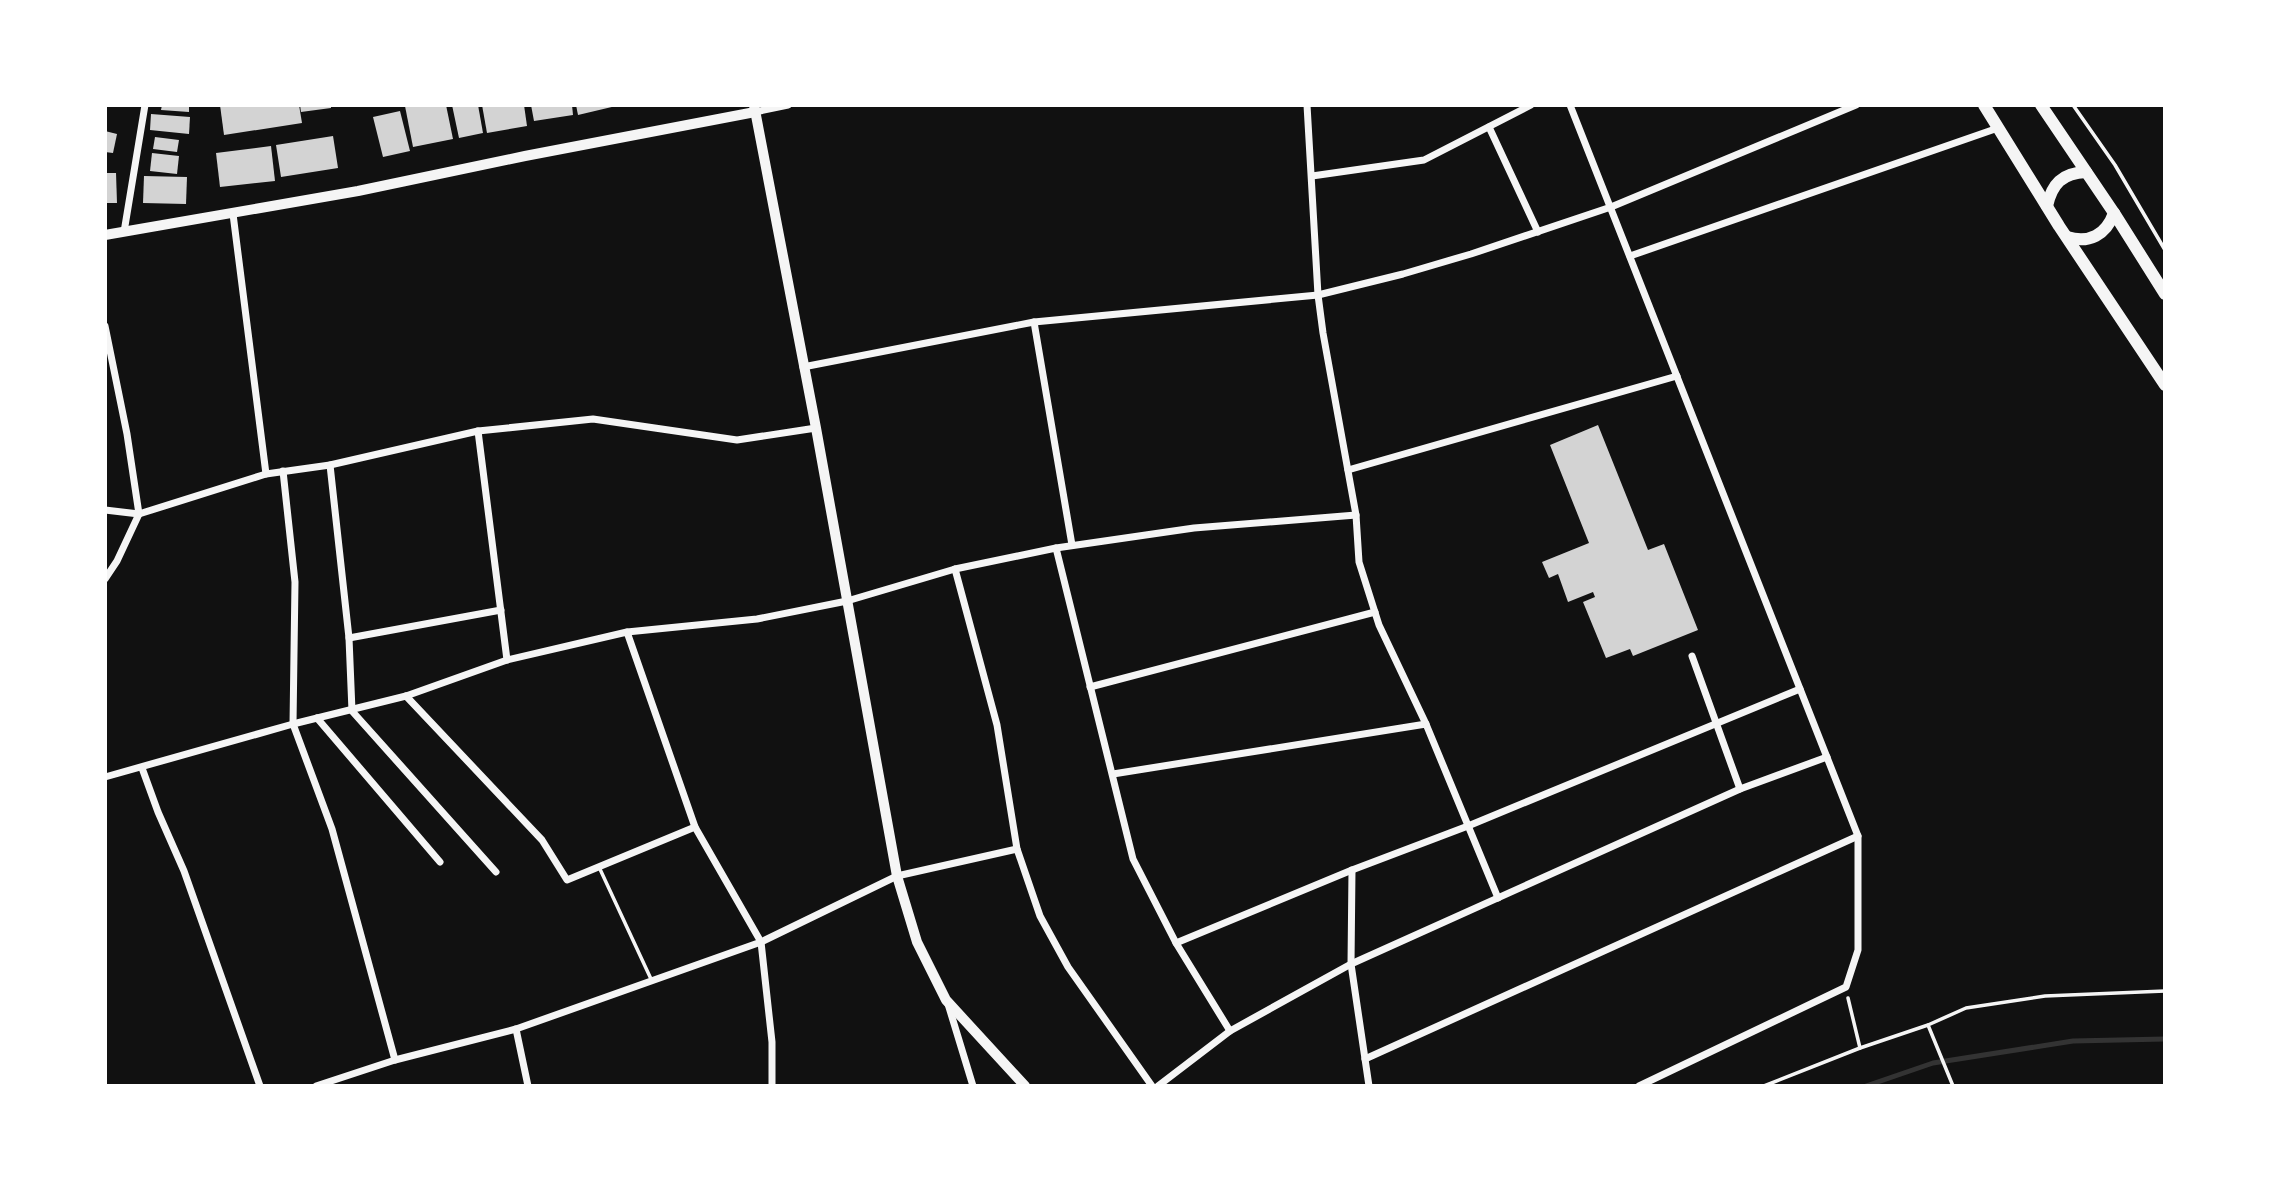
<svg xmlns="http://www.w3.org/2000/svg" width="2270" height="1191" font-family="Ubuntu,sans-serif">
  <rect width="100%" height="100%" fill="#111"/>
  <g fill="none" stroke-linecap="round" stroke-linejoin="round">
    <polyline stroke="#333" stroke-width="5" points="1866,1086 1933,1063 2073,1041 2165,1039"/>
  </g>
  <g fill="#d3d3d3">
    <polygon points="162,105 189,105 189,112 161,110"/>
    <polygon points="220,105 299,105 302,123 224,135"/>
    <polygon points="300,105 331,105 331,108 301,112"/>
    <polygon points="409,105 446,105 453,139 413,147 405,106"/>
    <polygon points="452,105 478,105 483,133 459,138"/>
    <polygon points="482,105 524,105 527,126 487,133"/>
    <polygon points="531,105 572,105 573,115 534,121"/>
    <polygon points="576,105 616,105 616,106 578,115"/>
    <polygon points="400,111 410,151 383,157 373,117"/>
    <polygon points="151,114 190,117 189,134 150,130"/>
    <polygon points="105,131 117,134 113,153 105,152"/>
    <polygon points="333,136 338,168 281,177 276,145"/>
    <polygon points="155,137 179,140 177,152 153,149"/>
    <polygon points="271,146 275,181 220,187 216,153"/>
    <polygon points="152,153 179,156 177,174 150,171"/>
    <polygon points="105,173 116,173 117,203 105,203"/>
    <polygon points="144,176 187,177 186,204 143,203"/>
    <polygon points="1598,425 1648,550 1664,544 1698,630 1633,656 1630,649 1606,658 1583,602 1595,597 1593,592 1568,602 1558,574 1549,578 1542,562 1589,543 1550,445"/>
  </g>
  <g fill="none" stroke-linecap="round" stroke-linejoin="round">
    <g stroke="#f5f5f5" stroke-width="3.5">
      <polyline points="2073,105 2115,165 2165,250"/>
      <polyline points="1848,998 1860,1048 1928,1025 1966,1008 2045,996 2165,991"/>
      <polyline points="1928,1025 1953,1086"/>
      <polyline points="1764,1086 1860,1048"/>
    </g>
    <polyline stroke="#f5f5f5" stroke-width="3.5" points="599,867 651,979"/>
    <g stroke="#f5f5f5" stroke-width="7">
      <polyline points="1307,105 1318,295 1323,333 1356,515 1359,562 1379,625 1426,724 1498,898"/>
      <polyline points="1570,105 1858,836 1858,950 1846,987 1639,1086"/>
      <polyline points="755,112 788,105"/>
      <polyline points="1489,127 1538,232"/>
      <polyline points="1312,176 1424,160 1531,105"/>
      <polyline points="233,214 266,474"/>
      <polyline points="124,232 145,105"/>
      <polyline points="1630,256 1998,128"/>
      <polyline points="1034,322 1072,545"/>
      <polyline points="105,326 127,434 139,514 117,561 105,579"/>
      <polyline points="803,367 1034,322 1318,295 1403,274 1471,254 1611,207 1856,105"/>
      <polyline points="478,431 507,660"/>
      <polyline points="330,465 349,638 352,711 496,872"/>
      <polyline points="1348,470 1677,376"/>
      <polyline points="283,471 295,582 293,724 332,829 395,1060"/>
      <polyline points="105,510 139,514 266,474 330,465 478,431 593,419 737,440 816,428"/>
      <polyline points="1056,548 1133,859 1176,943 1230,1031"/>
      <polyline points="955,569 997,725 1017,849 1040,916 1068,967 1152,1086"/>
      <polyline points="627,632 695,827 761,942 772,1042 772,1086"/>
      <polyline points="349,638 501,610"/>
      <polyline points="1692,656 1740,789"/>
      <polyline points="1090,687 1375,612"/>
      <polyline points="406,696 542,840 567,880 695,827"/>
      <polyline points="317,718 440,862"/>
      <polyline points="142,768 158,812 184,871 260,1086"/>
      <polyline points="1113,774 1426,724"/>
      <polyline points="105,777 293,724 406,696 507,660 627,632 757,619 847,601 955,569 1056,548 1194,528 1356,515"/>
      <polyline points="1352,870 1351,964 1369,1086"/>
      <polyline points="1176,943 1352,870 1468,826 1800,689"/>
      <polyline points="948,1004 973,1086"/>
      <polyline points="516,1029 528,1086"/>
      <polyline points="1365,1059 1858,836"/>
      <polyline points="316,1086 395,1060 516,1029 761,942 897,876 1017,849"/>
      <polyline points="1158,1086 1230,1031 1351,964 1740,789 1827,757"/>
    </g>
    <g stroke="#f5f5f5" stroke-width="10">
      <polyline points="754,105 816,428 897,876 917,942 946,1000 1025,1086"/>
      <polyline points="105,235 358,191 525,156 755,112"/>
    </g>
    <g stroke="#f5f5f5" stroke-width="12">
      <polyline points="1984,105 2059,226 2165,385"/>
      <polyline points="2041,105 2114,213 2165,294"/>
      <path d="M2047,206C2052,184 2062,173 2086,172"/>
      <path d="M2067,237C2089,244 2106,235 2114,213"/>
    </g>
  </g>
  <rect width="2270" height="1191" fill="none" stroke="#ffffff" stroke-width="214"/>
</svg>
